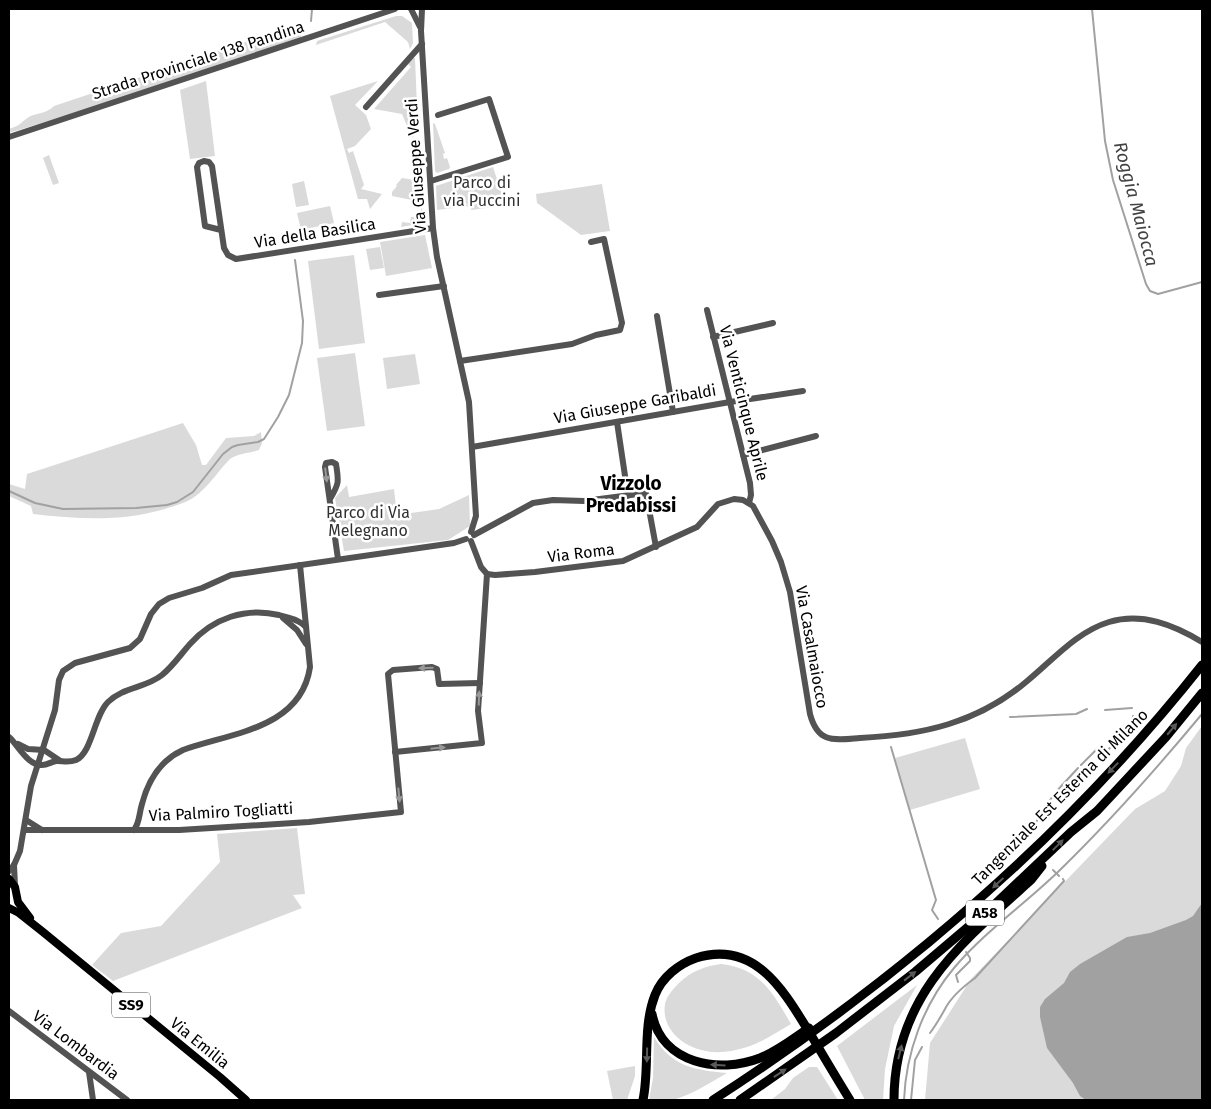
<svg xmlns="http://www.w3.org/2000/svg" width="1211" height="1109" font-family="'Fira Sans',sans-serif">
  <rect width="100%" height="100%" fill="#fff"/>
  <g fill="#dadada">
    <polygon points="396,16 402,16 412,23 413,43 410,49 408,42 385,22 316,45 317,41"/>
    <path d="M302,23L301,37L74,113L9,133V129C20,125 17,126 26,119C34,112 46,115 54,106Z"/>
    <polygon points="413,58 415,58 418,132 412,138 402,114 374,109 411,67 408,64"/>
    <polygon points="206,81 215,156 190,159 180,90"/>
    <polygon points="378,81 355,105 366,115 371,129 355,146 347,149 349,153 353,151 364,185 361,189 382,194 370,209 367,199 358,199 330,96"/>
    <polygon points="433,123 435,124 445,153 443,154 444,159 447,158 450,167 449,169 437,173 435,171"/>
    <polygon points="419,140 419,154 413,161 410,150"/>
    <polygon points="49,155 59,183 53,185 43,158"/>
    <polygon points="493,167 504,200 517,199 518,204 471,210 470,206 437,210 436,186"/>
    <polygon points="402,178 421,181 422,202 392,196 392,192 397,186 396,185"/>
    <polygon points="304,181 309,205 296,207 292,184"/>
    <polygon points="602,184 610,231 581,235 537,203 536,194"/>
    <polygon points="422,205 423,223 401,227 402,222 410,223 411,217 419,218"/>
    <polygon points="330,206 334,223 301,230 297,213"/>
    <polygon points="425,235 432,268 386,276 380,242"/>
    <polygon points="380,247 384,268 370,270 366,249"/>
    <polygon points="354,255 365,343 319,349 308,261"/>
    <polygon points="355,353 365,426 327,431 317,358"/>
    <polygon points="415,354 420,384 387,389 383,358"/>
    <path d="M183,423L196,445L202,465H206L226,438L254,436L261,432L262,443L259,450C250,453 238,453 230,459C217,472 209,487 193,498C185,503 174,506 165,509C121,522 78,519 33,514L31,506L9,496V484L25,489L27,474Z"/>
    <polygon points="347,485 349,497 394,489 397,515 439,509 469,495 470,526 448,540 344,551 335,498"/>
    <polygon points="1202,726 1202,1100 925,1100 930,1043 971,979 1135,809 1165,791 1181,766 1186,748"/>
    <polygon points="965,738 980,789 910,810 895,758"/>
    <polygon points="297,828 305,894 293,895 302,908 113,981 92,965 121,933 161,926 220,862 217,834"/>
    <path d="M721,964C760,968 773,993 791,1024C777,1032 763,1042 747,1047C734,1051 719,1054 706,1051C683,1047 661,1029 665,1004C667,995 674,988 680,982C692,971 705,966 721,964Z"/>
    <polygon points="917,985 894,1026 885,1069 883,1100 865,1100 837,1046"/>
    <path d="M654,1037C672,1067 695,1070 727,1073C710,1083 693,1094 673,1100C667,1102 657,1100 649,1100L653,1078Z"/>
    <polygon points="635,1066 635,1076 627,1100 613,1100 607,1071"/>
    <polygon points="809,1067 817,1067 838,1100 771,1100 785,1089 793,1078"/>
  </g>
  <polygon fill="#a1a1a1" points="1202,903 1202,1100 1086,1100 1080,1096 1073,1083 1047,1048 1040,1017 1040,1007 1045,999 1064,983 1070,972 1080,964 1127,937 1150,933 1186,920 1193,916"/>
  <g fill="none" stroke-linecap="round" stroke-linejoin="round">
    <g stroke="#a1a1a1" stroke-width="2">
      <polyline points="1092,9 1105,141 1113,180 1146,284 1150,291 1158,294 1202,282"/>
      <polyline points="311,21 312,9"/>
      <polyline points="9,491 35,503 63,509 136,508 167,505 177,502 193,492 223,454 232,447 238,445 258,442 264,439 278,417 289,395 302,343 303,321 295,260"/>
      <polyline points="1105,710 1132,708"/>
      <polyline points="1010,717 1076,714 1087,709"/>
      <polyline points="891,747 936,900 932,910 938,919"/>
      <polyline points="1081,765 1098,748 1105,753 1131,726 1133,716"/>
      <polyline points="1022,838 1033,827 1054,794 1078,768"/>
      <polyline points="1053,870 1059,876"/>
      <polyline points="958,982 956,975 970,961 970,958 966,952"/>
      <path d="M930,1033C936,1025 940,1018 945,1009C951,997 964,986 975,978L1064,881L1063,879"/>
      <path d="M904,1100C906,1053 923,1005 954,968C986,930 1028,902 1062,868C1112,819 1158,767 1202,714"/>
      <polyline points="911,1100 915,1060 922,1047"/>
    </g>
    <g stroke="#535353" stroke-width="6">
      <polyline points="411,9 420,27"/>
      <polyline points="422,9 421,31 433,228 437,257 469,402 476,516 471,532"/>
      <polyline points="366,107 422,44"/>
      <polyline points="9,137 395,9"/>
      <polyline points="431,181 508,157 489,99 438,115"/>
      <polyline points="221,230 205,226 197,167 199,163 204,161 209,162 212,166 224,248 228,255 236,259 433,228"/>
      <polyline points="379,295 444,286"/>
      <polyline points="707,310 750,483 751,495 749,503"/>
      <polyline points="657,316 673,412"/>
      <polyline points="713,337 773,323"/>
      <polyline points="460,361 572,344 596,335 620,330 622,323 604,239 591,242"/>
      <polyline points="617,422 628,496"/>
      <polyline points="472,447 730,402 803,391"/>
      <polyline points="743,455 816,436"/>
      <path d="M330,499C339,484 339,482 336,464L332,462L326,463L325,467L338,559"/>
      <polyline points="474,535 533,503 553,500 584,501 646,493 656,547"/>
      <polyline points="471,541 481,567 487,574"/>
      <path d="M487,574L495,575L535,572L623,561L697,527L718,504L734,499L743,500L753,506L772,541L781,562L790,592L810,714C818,744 834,740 860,738C923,735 977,723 1026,682C1052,661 1076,632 1109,622C1142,612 1174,625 1202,642"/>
      <polyline points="283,618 297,630 306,644"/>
      <path d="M9,737C18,745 28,766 42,765C48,765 52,761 57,761C63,761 69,763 76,760C92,753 94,716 108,702C123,687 146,688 162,675C173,666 181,654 190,644C213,618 246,607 279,615C288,618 299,619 306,627"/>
      <polyline points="18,744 28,749 44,750 59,760"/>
      <polyline points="395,752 482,743 478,711 487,574"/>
      <polyline points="26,820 42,830"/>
      <polyline points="24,830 179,830 309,822 401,812 388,674 393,670 432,667 437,669 439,684 480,683"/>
      <path d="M134,830C140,822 139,813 142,804C148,781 161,760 183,750C230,733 301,729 310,667L300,565"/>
      <polyline points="14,865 15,886"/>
      <polyline points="9,871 14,865 20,851 31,786 55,710 59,680 63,671 75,663 130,648 140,639 151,614 159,604 169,598 202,588 231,575 454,543 466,539"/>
      <polyline points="9,1011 127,1100"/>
      <polyline points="89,1072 93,1100"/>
    </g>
    <g stroke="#000" stroke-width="8">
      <polyline points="9,879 15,887 18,902 30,918"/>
      <polyline points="9,908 19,913 43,932 220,1077 246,1100"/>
    </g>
    <g stroke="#000" stroke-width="9">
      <path d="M652,1014C662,1064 719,1074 760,1058C778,1051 794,1038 809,1028"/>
      <path d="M643,1100C650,1066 642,1028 655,995C662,977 679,964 696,958C756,939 785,993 811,1035C824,1057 837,1079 850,1100"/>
      <path d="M713,1100C897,981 1065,838 1202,665"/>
      <polyline points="740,1100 836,1033 915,972 994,905 1071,832 1097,811 1166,737 1202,693"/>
      <path d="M894,1100C894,997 961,943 1031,880L1042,866"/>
    </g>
  </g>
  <defs><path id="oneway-solid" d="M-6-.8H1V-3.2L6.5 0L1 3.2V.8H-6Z" transform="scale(1.25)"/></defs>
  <g fill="#989898">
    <use href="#oneway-solid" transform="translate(326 475) rotate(83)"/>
    <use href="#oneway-solid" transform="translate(426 668) rotate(179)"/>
    <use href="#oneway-solid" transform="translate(479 698) rotate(-88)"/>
    <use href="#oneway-solid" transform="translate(438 748) rotate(-6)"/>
    <use href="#oneway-solid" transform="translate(399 795) rotate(84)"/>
  </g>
  <g fill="#595959">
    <use href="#oneway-solid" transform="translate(1172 729) rotate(-50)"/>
    <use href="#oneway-solid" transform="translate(1113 768) rotate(134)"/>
    <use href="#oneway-solid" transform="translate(1058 845) rotate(-45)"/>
    <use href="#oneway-solid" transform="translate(998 883) rotate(137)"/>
    <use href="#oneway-solid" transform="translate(910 976) rotate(-38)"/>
    <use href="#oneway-solid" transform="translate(900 1052) rotate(-76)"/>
    <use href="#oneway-solid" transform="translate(647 1055) rotate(91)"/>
    <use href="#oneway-solid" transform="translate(718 1065) rotate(-177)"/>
    <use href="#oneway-solid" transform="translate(780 1073) rotate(-34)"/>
  </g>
  <g text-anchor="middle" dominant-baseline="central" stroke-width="5" stroke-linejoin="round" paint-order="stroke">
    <g fill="#fff" stroke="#4c4c4c" stroke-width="1">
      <rect x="966" y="900.5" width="38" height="25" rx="4"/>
      <rect x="112" y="992.5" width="38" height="25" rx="4"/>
    </g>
    <g font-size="15" font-weight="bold" fill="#000">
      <text x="985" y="913">A58</text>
      <text x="131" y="1005">SS9</text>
    </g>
    <g font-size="16" fill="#000" stroke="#fff">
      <text transform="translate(198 60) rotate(-18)">Strada Provinciale 138 Pandina</text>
      <text transform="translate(416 166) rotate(-94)">Via Giuseppe Verdi</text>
      <text transform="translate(315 233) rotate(-9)">Via della Basilica</text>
      <text transform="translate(744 403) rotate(76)">Via Venticinque Aprile</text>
      <text transform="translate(635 404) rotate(-10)">Via Giuseppe Garibaldi</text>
      <text transform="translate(581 553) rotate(-7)">Via Roma</text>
      <text transform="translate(812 647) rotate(80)">Via Casalmaiocco</text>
      <text transform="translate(1060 797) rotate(-45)">Tangenziale Est Esterna di Milano</text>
      <text transform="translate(221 812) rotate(-3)">Via Palmiro Togliatti</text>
      <text transform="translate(200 1043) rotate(39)">Via Emilia</text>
      <text transform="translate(76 1045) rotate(37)">Via Lombardia</text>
    </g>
    <g font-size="16" fill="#313131" stroke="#fff">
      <text x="482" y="182">Parco di<tspan x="482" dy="18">via Puccini</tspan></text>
      <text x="368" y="512">Parco di Via<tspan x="368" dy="18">Melegnano</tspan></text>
    </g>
    <g font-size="18" font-style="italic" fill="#424242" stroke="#fff">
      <text transform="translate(1136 204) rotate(75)">Roggia Maiocca</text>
    </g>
    <g font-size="19" font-weight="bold" fill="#000" stroke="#fff">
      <text x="631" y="483">Vizzolo<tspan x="631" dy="22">Predabissi</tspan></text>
    </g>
  </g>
  <rect width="1211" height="1109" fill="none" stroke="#000000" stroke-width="20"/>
</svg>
